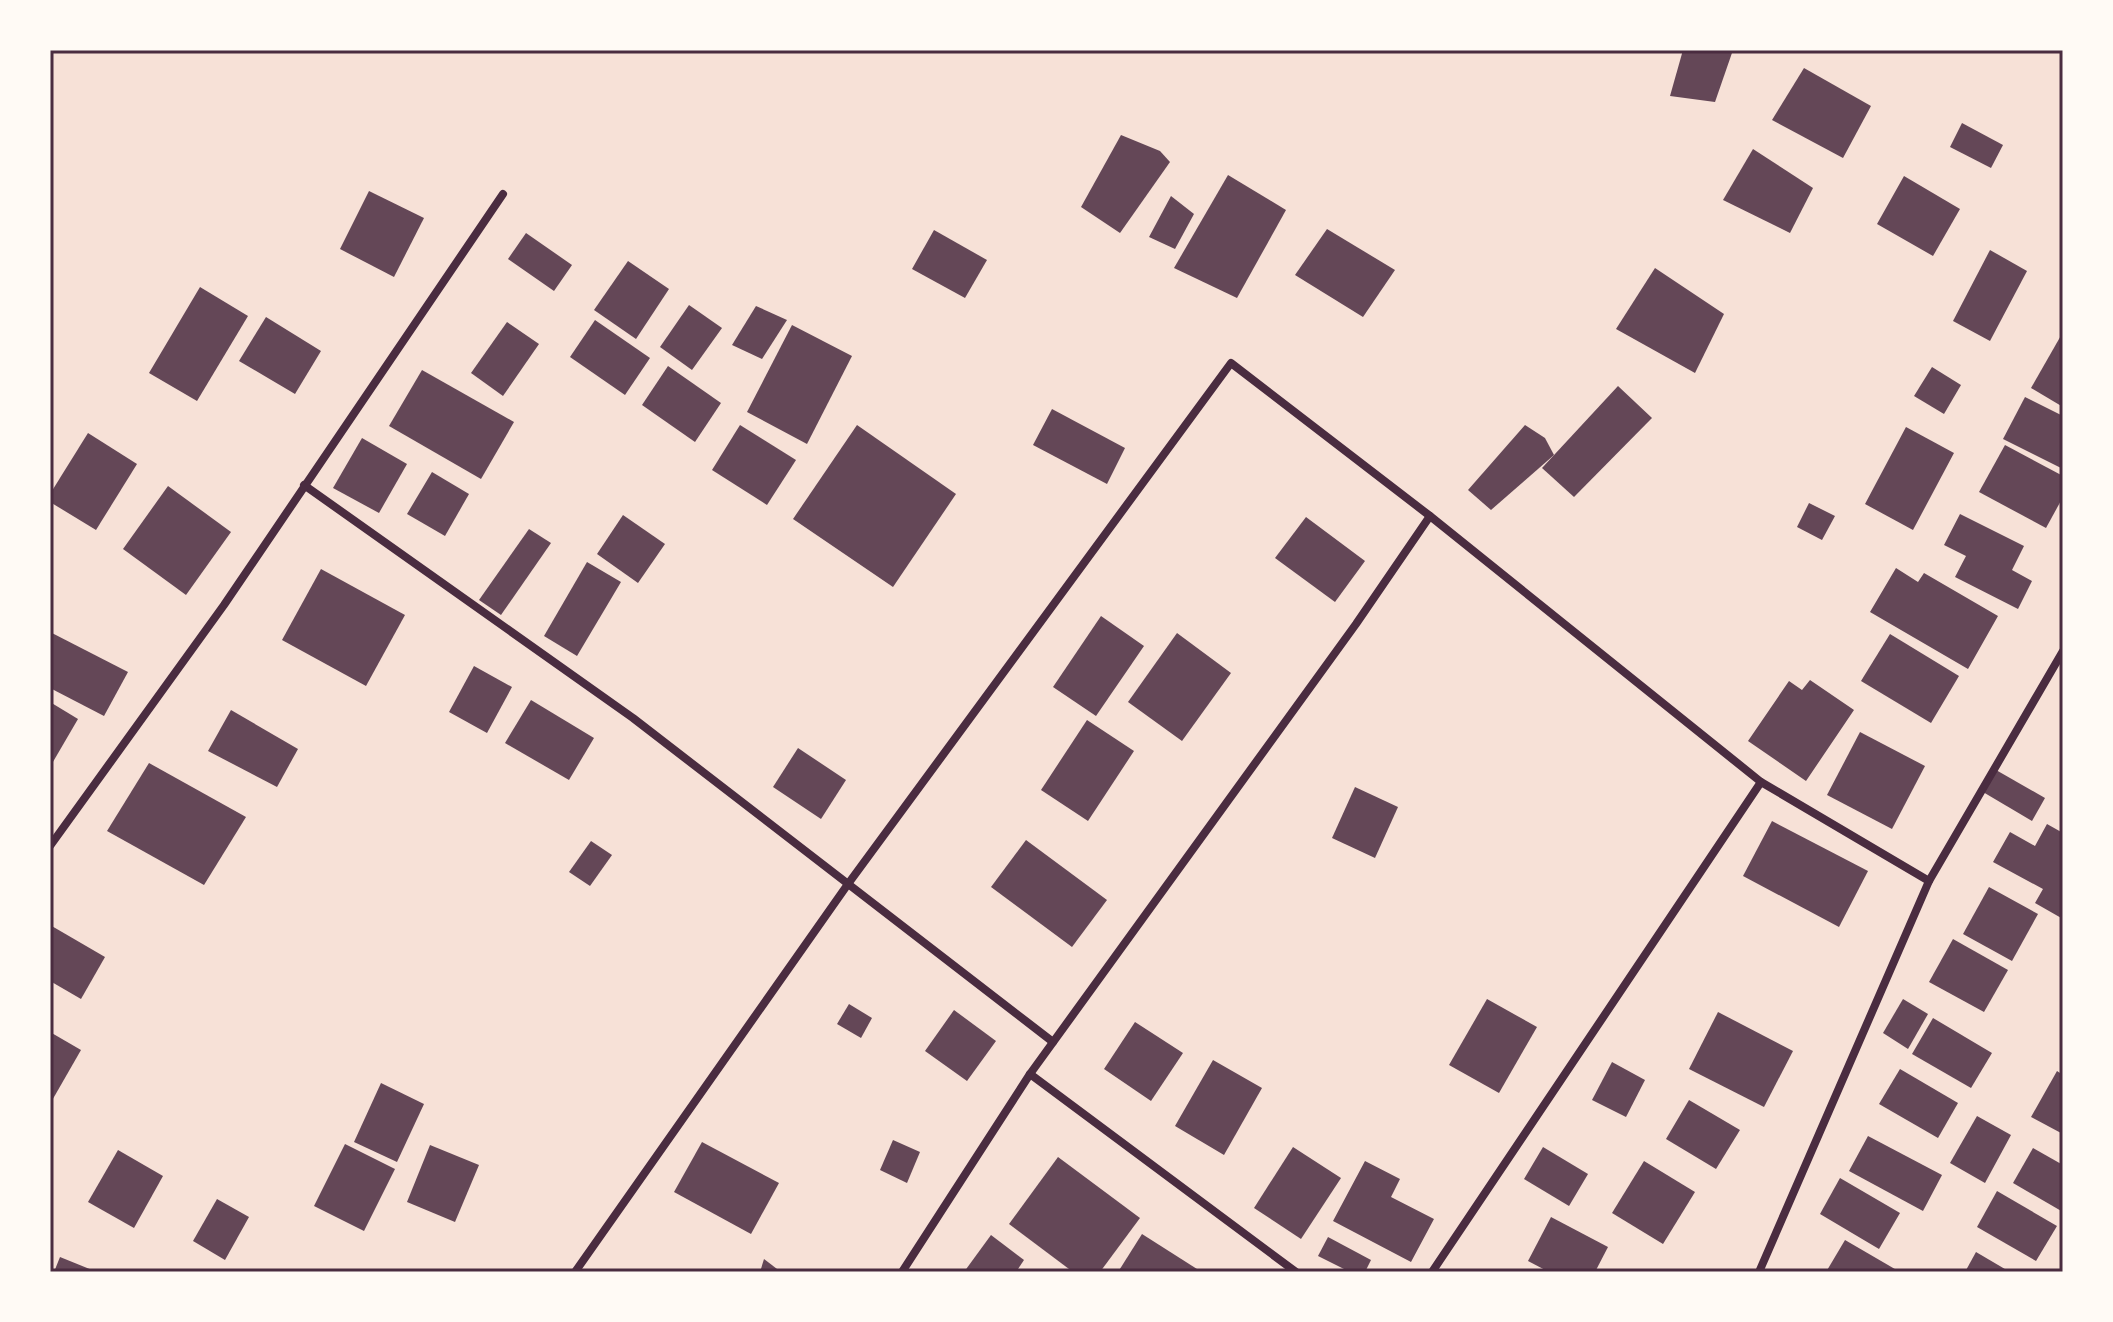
<svg xmlns="http://www.w3.org/2000/svg" width="2113" height="1322" font-family="Mulish,sans-serif">
  <rect width="100%" height="100%" fill="#f7e1d7"/>
  <g fill="#644757">
    <polygon points="1683,50 1733,50 1715,102 1670,96"/>
    <polygon points="1804,68 1871,106 1843,158 1772,120"/>
    <polygon points="1962,123 2003,145 1991,168 1950,147"/>
    <polygon points="1121,135 1160,151 1170,162 1120,233 1081,207"/>
    <polygon points="1753,149 1813,188 1790,233 1723,200"/>
    <polygon points="1228,175 1286,210 1237,298 1174,268"/>
    <polygon points="1904,176 1960,209 1933,256 1877,224"/>
    <polygon points="369,191 424,218 394,277 340,249"/>
    <polygon points="1171,196 1194,214 1175,249 1149,237"/>
    <polygon points="1327,229 1395,270 1363,317 1295,275"/>
    <polygon points="934,230 987,260 965,298 912,269"/>
    <polygon points="526,233 572,265 554,291 508,259"/>
    <polygon points="1990,250 2027,271 1990,341 1953,321"/>
    <polygon points="628,261 669,289 636,339 594,310"/>
    <polygon points="1655,268 1724,314 1695,373 1616,329"/>
    <polygon points="200,287 248,316 197,401 149,373"/>
    <polygon points="689,305 722,328 692,370 660,347"/>
    <polygon points="756,306 787,320 762,359 732,345"/>
    <polygon points="266,317 321,351 295,394 239,361"/>
    <polygon points="595,320 650,358 625,395 570,357"/>
    <polygon points="507,322 539,344 503,396 471,373"/>
    <polygon points="792,325 852,356 807,444 747,412"/>
    <polygon points="2063,332 2063,407 2031,388"/>
    <polygon points="668,366 721,403 695,442 642,405"/>
    <polygon points="1932,367 1961,385 1944,414 1914,396"/>
    <polygon points="422,370 514,422 481,479 389,426"/>
    <polygon points="1618,386 1652,418 1574,497 1542,468"/>
    <polygon points="2025,397 2063,416 2063,469 2003,439"/>
    <polygon points="1052,409 1125,448 1107,484 1033,445"/>
    <polygon points="740,425 796,460 767,505 712,470"/>
    <polygon points="857,425 956,494 893,587 793,519"/>
    <polygon points="1525,425 1545,438 1554,455 1491,510 1468,490"/>
    <polygon points="1906,427 1954,453 1913,530 1865,504"/>
    <polygon points="88,433 137,464 96,530 50,502 50,494"/>
    <polygon points="362,438 407,464 379,513 333,488"/>
    <polygon points="2005,445 2063,476 2063,497 2046,528 1979,492"/>
    <polygon points="432,472 469,494 445,536 407,514"/>
    <polygon points="168,486 231,532 186,595 123,549"/>
    <polygon points="1809,503 1835,516 1822,540 1797,527"/>
    <polygon points="1960,514 2024,546 2012,570 2032,581 2018,609 1955,577 1966,556 1944,545"/>
    <polygon points="623,515 665,544 638,583 597,554"/>
    <polygon points="1306,517 1365,561 1335,602 1275,558"/>
    <polygon points="529,529 551,543 501,615 479,600"/>
    <polygon points="587,562 621,582 577,656 544,636"/>
    <polygon points="1896,568 1918,582 1924,573 1998,616 1968,669 1870,612"/>
    <polygon points="321,569 405,615 366,686 282,640"/>
    <polygon points="1101,616 1144,646 1096,716 1053,687"/>
    <polygon points="50,632 128,672 104,716 50,688"/>
    <polygon points="1177,633 1231,673 1182,741 1128,702"/>
    <polygon points="1890,634 1959,676 1931,723 1861,681"/>
    <polygon points="474,666 512,687 487,733 449,712"/>
    <polygon points="1810,680 1854,710 1806,781 1748,741 1789,681 1802,690"/>
    <polygon points="531,700 594,738 569,780 505,743"/>
    <polygon points="50,702 78,719 50,767"/>
    <polygon points="231,710 298,749 277,787 208,751"/>
    <polygon points="1087,720 1134,751 1088,821 1041,790"/>
    <polygon points="1860,732 1925,766 1892,829 1827,795"/>
    <polygon points="798,748 846,780 821,819 773,787"/>
    <polygon points="149,763 246,817 204,885 107,831"/>
    <polygon points="1996,770 2045,798 2032,821 1983,792"/>
    <polygon points="1355,787 1398,807 1375,858 1332,838"/>
    <polygon points="1772,821 1868,871 1839,927 1743,876"/>
    <polygon points="2047,824 2063,833 2063,919 2035,903 2043,889 1993,862 2010,832 2035,846"/>
    <polygon points="1026,840 1107,900 1072,947 991,887"/>
    <polygon points="591,841 612,855 590,886 569,872"/>
    <polygon points="1989,887 2038,914 2012,961 1963,934"/>
    <polygon points="50,925 105,957 81,999 50,981"/>
    <polygon points="1953,939 2008,970 1984,1012 1929,982"/>
    <polygon points="1487,999 1537,1027 1499,1093 1449,1065"/>
    <polygon points="1903,999 1928,1014 1908,1049 1883,1033"/>
    <polygon points="849,1004 872,1018 861,1038 837,1024"/>
    <polygon points="954,1010 996,1041 967,1081 925,1051"/>
    <polygon points="1718,1012 1793,1051 1764,1107 1689,1069"/>
    <polygon points="1933,1018 1992,1053 1971,1088 1912,1054"/>
    <polygon points="1135,1022 1183,1053 1151,1101 1104,1069"/>
    <polygon points="50,1032 81,1050 50,1104"/>
    <polygon points="1213,1060 1262,1088 1224,1155 1175,1126"/>
    <polygon points="1612,1062 1645,1080 1626,1117 1592,1100"/>
    <polygon points="1900,1069 1958,1103 1938,1138 1879,1104"/>
    <polygon points="2057,1071 2063,1075 2063,1129 2061,1133 2031,1117"/>
    <polygon points="381,1083 424,1104 397,1162 354,1142"/>
    <polygon points="1689,1100 1740,1130 1716,1169 1666,1139"/>
    <polygon points="1977,1116 2011,1135 1985,1183 1950,1163"/>
    <polygon points="1868,1136 1942,1175 1923,1211 1849,1171"/>
    <polygon points="893,1140 920,1152 907,1183 880,1170"/>
    <polygon points="702,1142 779,1183 751,1234 674,1192"/>
    <polygon points="345,1144 395,1169 364,1231 314,1206"/>
    <polygon points="430,1145 479,1165 455,1222 407,1202"/>
    <polygon points="1293,1147 1341,1178 1301,1239 1254,1208"/>
    <polygon points="1543,1147 1588,1174 1569,1206 1524,1179"/>
    <polygon points="2033,1148 2063,1165 2063,1212 2013,1183"/>
    <polygon points="118,1150 163,1176 134,1228 88,1202"/>
    <polygon points="1058,1157 1140,1218 1100,1272 1073,1272 1009,1224"/>
    <polygon points="1365,1161 1400,1179 1391,1197 1434,1219 1411,1262 1333,1221"/>
    <polygon points="1644,1161 1695,1192 1663,1244 1612,1213"/>
    <polygon points="1840,1178 1900,1213 1879,1249 1820,1214"/>
    <polygon points="1997,1191 2057,1226 2036,1261 1977,1227"/>
    <polygon points="217,1199 249,1217 225,1260 193,1241"/>
    <polygon points="1551,1217 1608,1247 1595,1272 1549,1272 1528,1261"/>
    <polygon points="1142,1234 1197,1269 1194,1272 1118,1272"/>
    <polygon points="991,1235 1024,1260 1016,1272 964,1272"/>
    <polygon points="1328,1237 1371,1260 1365,1272 1350,1272 1318,1256"/>
    <polygon points="1845,1240 1900,1272 1826,1272"/>
    <polygon points="1976,1252 2010,1272 1965,1272"/>
    <polygon points="60,1257 97,1272 54,1272"/>
    <polygon points="764,1259 781,1272 760,1272"/>
  </g>
  <g fill="none" stroke-linecap="round" stroke-linejoin="round">
    <g stroke="#4a2c40" stroke-width="8">
      <polyline points="304,485 633,718 1053,1042"/>
      <polyline points="50,846 224,605 503,194"/>
      <polyline points="1030,1074 1296,1272"/>
      <polyline points="575,1272 848,884 1231,363 1430,516 1761,782 1929,881"/>
      <polyline points="902,1272 1030,1074 1356,624 1430,516"/>
      <polyline points="1432,1272 1761,782"/>
      <polyline points="1759,1272 1929,881 2063,651"/>
    </g>
  </g>
  <rect width="2113" height="1322" fill="none" stroke="#fffaf5" stroke-width="104"/>
  <rect x="52" y="52" width="2009" height="1218" fill="none" stroke="#4a2c40" stroke-width="3"/>
</svg>
